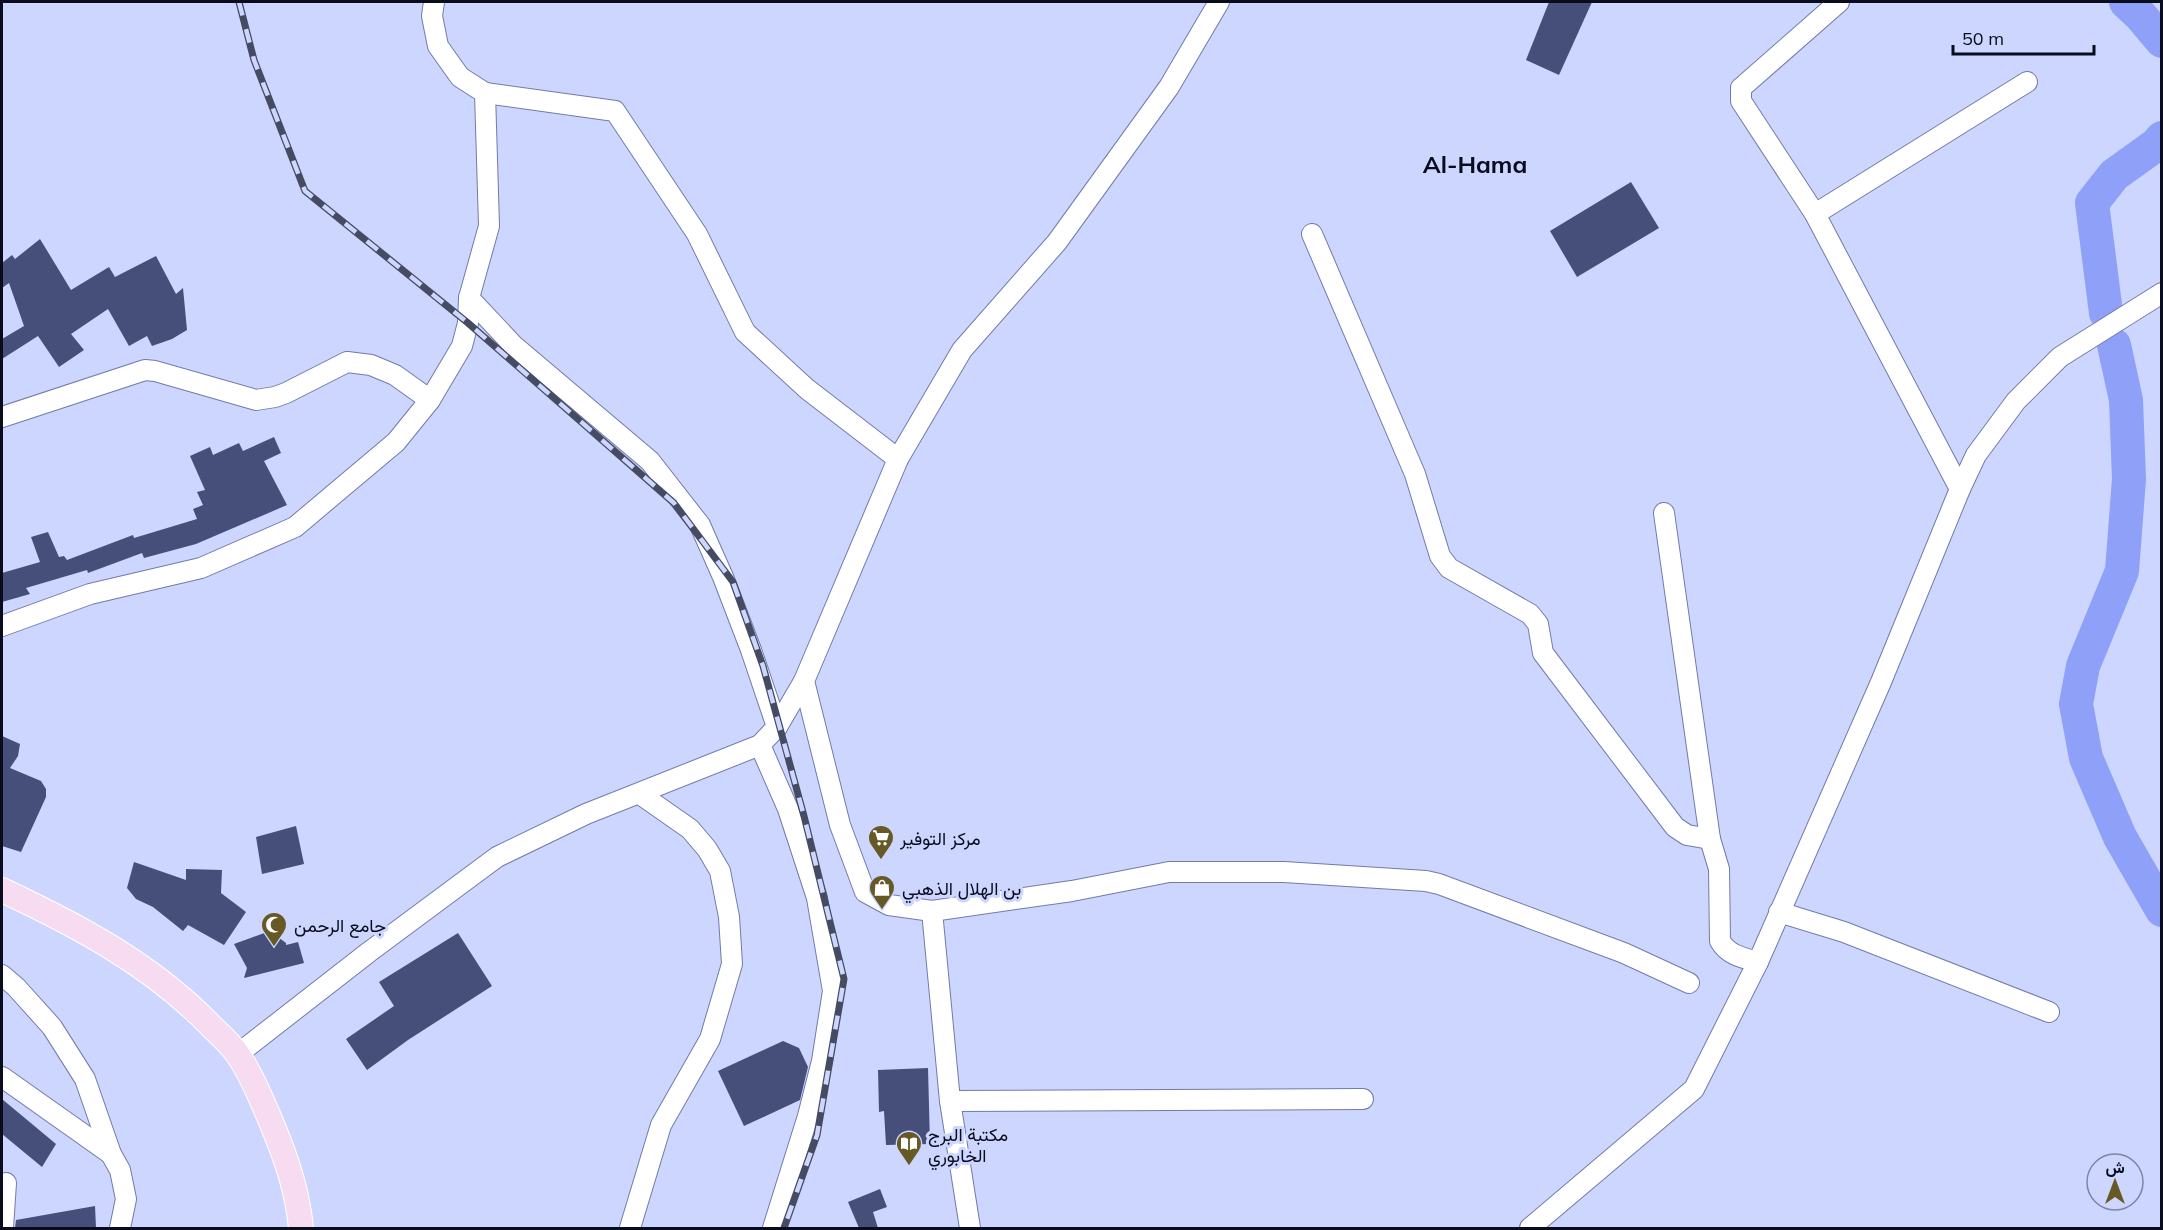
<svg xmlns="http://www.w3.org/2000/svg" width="2163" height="1230" font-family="Mulish,Vazirmatn,sans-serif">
  <rect width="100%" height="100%" fill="#ccd6ff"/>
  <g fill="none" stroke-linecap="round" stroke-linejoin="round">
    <g stroke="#8fa0f8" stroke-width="34">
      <polyline points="2126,2 2140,15 2162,41"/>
      <polyline points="2106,313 2092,203 2114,175 2157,144 2162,138"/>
      <polyline points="2114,345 2126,400 2129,479 2122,571 2083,666 2076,704 2086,758 2120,837 2162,910"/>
    </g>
  </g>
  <g fill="#464f7a">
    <polygon points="1549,2 1592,2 1559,75 1526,60"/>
    <polygon points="1631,182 1659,228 1577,277 1550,231"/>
    <polygon points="40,239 71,290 109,267 115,277 156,256 176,294 183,288 187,330 172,339 152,346 147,336 129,346 108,309 71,334 84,350 59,367 38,336 2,359 2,339 24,326 9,283 2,288 2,263 12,255 15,259"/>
    <polygon points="274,437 281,453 264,461 287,505 196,544 144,558 142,553 88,573 87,570 26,588 30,594 2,602 2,573 40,562 31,537 48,532 59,557 64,556 67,560 133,535 134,538 197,519 193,509 203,505 197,492 205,490 190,456 210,447 213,455 239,443 243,451"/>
    <polygon points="2,736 20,744 18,756 10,768 41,781 46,789 46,797 21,852 2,846"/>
    <polygon points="296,826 304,864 262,874 256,837"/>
    <polygon points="134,862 186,880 186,869 222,870 221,893 246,912 224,945 188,925 183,931 153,907 136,899 127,888"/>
    <polygon points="270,931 286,943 286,945 298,942 304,963 244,978 247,968 234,944"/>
    <polygon points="458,933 492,986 408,1040 367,1070 346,1039 394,1006 379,982"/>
    <polygon points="783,1041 799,1048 808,1067 800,1100 744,1126 718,1071"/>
    <polygon points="928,1068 930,1144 886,1145 884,1111 879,1112 878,1070"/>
    <polygon points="2,1099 56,1144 42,1167 2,1134"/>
    <polygon points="880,1189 887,1207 873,1212 878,1228 859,1228 848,1202"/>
    <polygon points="95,1206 96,1228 15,1228 16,1220"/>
  </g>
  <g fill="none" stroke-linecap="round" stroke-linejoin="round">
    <defs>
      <g id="minor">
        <polyline points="1219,2 1169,87 1057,242 962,350 898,459 804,681 840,825 865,892 889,905 932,911 1072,891 1169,872 1284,872 1426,881 1439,884 1624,953 1689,983"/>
        <polyline points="1839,2 1741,88 1741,101 1815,214 1960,489"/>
        <polyline points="485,93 615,111 697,234 745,332 807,389 898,459"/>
        <polyline points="1815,214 2027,82"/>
        <polyline points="1312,234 1415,474 1440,556 1449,568 1530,614 1538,624 1543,653 1675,827 1687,835 1710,839"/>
        <polyline points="469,298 514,346 650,461 700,525 723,577 751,650 777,727"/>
        <polyline points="2,417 145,370 155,371 256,400 275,397 286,393 347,362 371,365 395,375 430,400"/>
        <path d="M1664,513L1710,839L1719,869L1720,941C1728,955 1743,958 1758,962"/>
        <polyline points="2,626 90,594 201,568 295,527 396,442 430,400 462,346 468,323 469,298 489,226 485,93 460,77 438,46 432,16 434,2"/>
        <polyline points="760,745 788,809 817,898 833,991 822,1061 808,1116 773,1228"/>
        <polyline points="932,911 950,1101 970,1228"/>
        <polyline points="1779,912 1844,932 2049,1012"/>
        <polyline points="2,975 16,987 52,1027 85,1079 111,1154 120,1170 126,1199 120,1228"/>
        <polyline points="238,1054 369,952 497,857 586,814 760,745 777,727 804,681"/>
        <polyline points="2,1077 111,1154"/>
        <polyline points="950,1101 1363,1099"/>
        <polyline points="3,1228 6,1183"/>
        <polyline points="630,1228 661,1125 710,1039 732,964 729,917 720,871 707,849 690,829 640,794"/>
        <polyline points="1530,1228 1694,1089 1758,962 1881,682 1960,489 1976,455 2016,401 2060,357 2162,293"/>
      </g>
      <path id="major" d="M2,890C77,925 152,965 210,1025C219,1034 231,1044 238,1055C248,1069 256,1087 263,1103C281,1144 297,1184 301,1228"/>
    </defs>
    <use href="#minor" stroke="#717ba9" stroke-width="22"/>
    <use href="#major" stroke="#fff" stroke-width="26"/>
    <use href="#minor" stroke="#fff" stroke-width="20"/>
    <use href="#major" stroke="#f7dcf1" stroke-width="24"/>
    <defs>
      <polyline id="rail" points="239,2 254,60 305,191 468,323 674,503 733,582 763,666 804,816 844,979 817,1135 784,1228"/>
    </defs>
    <use href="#rail" stroke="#454b62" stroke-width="7"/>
    <use href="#rail" stroke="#ccd6ff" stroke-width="4.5" stroke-dasharray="14" stroke-linecap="butt"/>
  </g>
  <defs>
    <symbol id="supermarket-pin" viewBox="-11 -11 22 30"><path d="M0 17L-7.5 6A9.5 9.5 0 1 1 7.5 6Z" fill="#665926" stroke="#ccd6ff"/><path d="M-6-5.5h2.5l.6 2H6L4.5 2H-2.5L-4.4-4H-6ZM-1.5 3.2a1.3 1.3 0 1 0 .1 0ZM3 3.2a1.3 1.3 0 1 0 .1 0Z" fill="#fff"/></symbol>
    <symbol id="shop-pin" viewBox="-11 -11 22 30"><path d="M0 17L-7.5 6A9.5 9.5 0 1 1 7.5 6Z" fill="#665926" stroke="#ccd6ff"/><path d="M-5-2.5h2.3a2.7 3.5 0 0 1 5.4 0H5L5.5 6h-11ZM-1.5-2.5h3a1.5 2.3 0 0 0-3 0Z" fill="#fff"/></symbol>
    <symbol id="mosque-pin" viewBox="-11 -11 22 30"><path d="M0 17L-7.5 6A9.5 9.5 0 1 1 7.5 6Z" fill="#665926" stroke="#ccd6ff"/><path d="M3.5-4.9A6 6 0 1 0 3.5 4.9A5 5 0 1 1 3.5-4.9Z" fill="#fff"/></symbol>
    <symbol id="library-pin" viewBox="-11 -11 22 30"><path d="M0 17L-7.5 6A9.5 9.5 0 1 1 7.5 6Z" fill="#665926" stroke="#ccd6ff"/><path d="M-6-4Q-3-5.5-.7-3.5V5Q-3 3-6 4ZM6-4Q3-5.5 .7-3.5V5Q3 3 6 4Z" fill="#fff"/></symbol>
  </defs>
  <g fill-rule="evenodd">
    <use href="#supermarket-pin" x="866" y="823" width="30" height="40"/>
    <use href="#shop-pin" x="867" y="873" width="30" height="40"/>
    <use href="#mosque-pin" x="259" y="910" width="30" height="40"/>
    <use href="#library-pin" x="894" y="1129" width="30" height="40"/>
  </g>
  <g text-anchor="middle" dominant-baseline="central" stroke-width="6" stroke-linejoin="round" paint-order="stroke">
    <g font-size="18" fill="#090c1c" stroke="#ccd6ff" text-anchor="start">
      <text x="900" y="838">مركز التوفير</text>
      <text x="902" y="888">بن الهلال الذهبي</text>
      <text x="294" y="925">جامع الرحمن</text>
      <text x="928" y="1134">مكتبة البرج<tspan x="928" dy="21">الخابوري</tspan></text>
    </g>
    <g font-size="24" font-weight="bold" fill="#090c1c" stroke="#ccd6ff">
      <text x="1475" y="164">Al-Hama</text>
    </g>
  </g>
  <rect width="2163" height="1230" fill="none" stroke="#090c1c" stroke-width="6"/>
  <g transform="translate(2115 1182)"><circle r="28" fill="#ccd6ff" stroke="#7e85a4" stroke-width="1.5"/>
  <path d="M0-4.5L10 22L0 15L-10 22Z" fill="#665926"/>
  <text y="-9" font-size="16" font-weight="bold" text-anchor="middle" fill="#090c1c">ش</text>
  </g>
  <path d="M1953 45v9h141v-9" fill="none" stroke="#090c1c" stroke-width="3"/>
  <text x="1962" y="45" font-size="18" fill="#090c1c" stroke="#ccd6ff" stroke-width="4.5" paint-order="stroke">50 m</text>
</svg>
